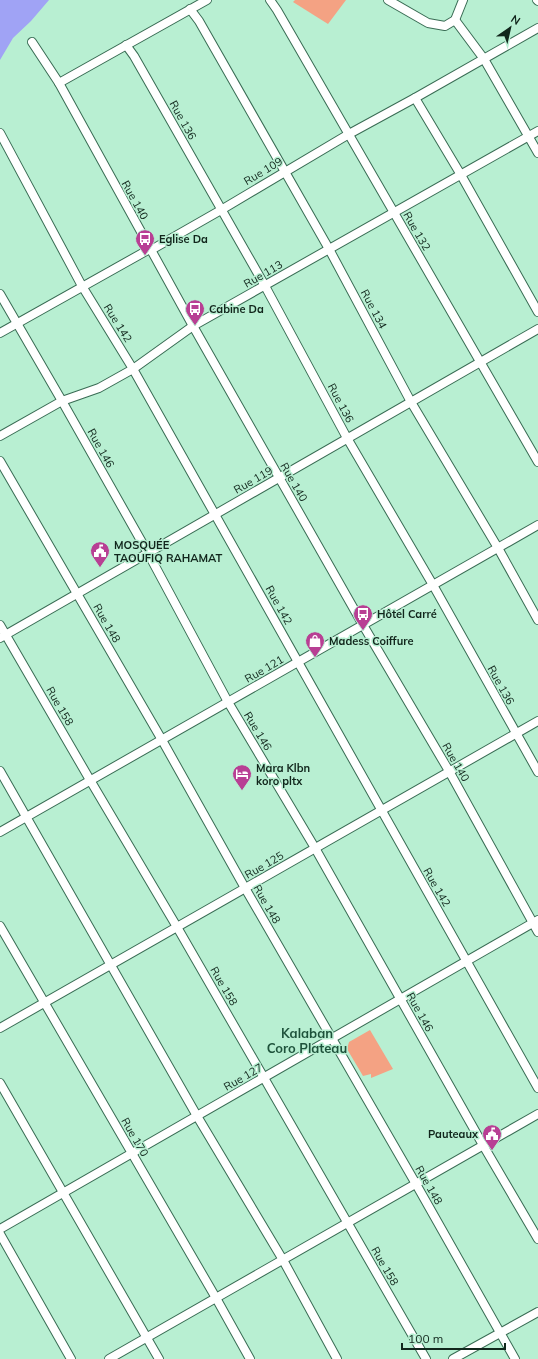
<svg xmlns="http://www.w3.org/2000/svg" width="538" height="1359" font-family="Mulish,sans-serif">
  <rect width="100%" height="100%" fill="#b8efd2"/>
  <g fill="#f4a283">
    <polygon points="295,0 346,0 328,24 293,2"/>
    <polygon points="370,1030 393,1069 371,1078 371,1074 363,1076 347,1049 349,1042"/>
  </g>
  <polygon fill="#a0a3f5" points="0,0 49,0 31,21 13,38 0,60"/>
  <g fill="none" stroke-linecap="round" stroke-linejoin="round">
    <defs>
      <g id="street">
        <polyline points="270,0 277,10 538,462"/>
        <polyline points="388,0 428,23 445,26 455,20 463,0"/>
        <polyline points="537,0 538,1"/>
        <polyline points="190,9 199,21 329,249 411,402 498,548 538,620"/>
        <polyline points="455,20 484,59 538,153"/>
        <polyline points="32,42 59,83 193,326 363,625 449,771 538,932"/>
        <polyline points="126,45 134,56 265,286 347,438 433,585 538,772"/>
        <polyline points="59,83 207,0"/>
        <polyline points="415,98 461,175 538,312"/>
        <polyline points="0,133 82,286 133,369 538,1088"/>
        <polyline points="0,294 62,401 148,553 228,702 315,848 483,1145 538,1239"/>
        <polyline points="0,333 148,250 151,250 221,210 349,134 415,98 538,28"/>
        <polyline points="0,436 62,401 99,388 133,369 193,326 538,131"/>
        <polyline points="0,461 162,740 245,888 416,1184 515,1359"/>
        <polyline points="0,625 90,780 177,927 426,1359"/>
        <polyline points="0,638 538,329"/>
        <polyline points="0,771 197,1116 283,1260 337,1359"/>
        <polyline points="0,832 538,525"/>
        <polyline points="0,926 216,1298 250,1359"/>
        <polyline points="0,1028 538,721"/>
        <polyline points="0,1083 159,1359"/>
        <polyline points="0,1229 538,920"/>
        <polyline points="0,1234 71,1359"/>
        <polyline points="109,1359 538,1114"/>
        <polyline points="453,1359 538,1312"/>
      </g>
    </defs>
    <use href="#street" stroke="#396c54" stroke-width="10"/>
    <use href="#street" stroke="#fff" stroke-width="8"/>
  </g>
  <defs>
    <symbol id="bus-pin" viewBox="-11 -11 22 30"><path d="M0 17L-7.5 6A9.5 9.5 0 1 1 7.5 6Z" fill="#b83f94" stroke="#b8efd2"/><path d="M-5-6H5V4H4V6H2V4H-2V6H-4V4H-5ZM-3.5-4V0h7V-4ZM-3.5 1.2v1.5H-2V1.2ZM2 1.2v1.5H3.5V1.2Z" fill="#fff"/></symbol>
    <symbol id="civic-pin" viewBox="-11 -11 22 30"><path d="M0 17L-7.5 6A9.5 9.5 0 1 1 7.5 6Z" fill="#b83f94" stroke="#b8efd2"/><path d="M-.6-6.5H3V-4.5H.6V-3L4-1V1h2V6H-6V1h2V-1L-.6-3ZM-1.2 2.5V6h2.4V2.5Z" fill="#fff"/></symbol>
    <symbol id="shop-pin" viewBox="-11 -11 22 30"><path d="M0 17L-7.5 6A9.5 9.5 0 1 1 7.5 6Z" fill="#b83f94" stroke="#b8efd2"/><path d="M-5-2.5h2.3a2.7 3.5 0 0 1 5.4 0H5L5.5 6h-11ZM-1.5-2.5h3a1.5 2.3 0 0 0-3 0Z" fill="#fff"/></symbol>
    <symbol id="hotel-pin" viewBox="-11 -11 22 30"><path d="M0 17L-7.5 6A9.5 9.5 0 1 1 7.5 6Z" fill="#b83f94" stroke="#b8efd2"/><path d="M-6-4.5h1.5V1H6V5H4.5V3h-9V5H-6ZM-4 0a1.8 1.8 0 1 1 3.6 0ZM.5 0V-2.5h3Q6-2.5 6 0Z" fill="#fff"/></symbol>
  </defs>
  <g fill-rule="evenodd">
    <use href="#bus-pin" x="134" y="228" width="22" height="30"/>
    <use href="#bus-pin" x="184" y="298" width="22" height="30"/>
    <use href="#civic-pin" x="89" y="540" width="22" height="30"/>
    <use href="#bus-pin" x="352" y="603" width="22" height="30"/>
    <use href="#shop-pin" x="304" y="630" width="22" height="30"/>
    <use href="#hotel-pin" x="231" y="763" width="22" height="30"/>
    <use href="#civic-pin" x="481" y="1123" width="22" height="30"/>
  </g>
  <g text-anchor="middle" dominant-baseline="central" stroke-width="3" stroke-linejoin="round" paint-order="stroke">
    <g font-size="11" fill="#11261c" stroke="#b8efd2">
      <text transform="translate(183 120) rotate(61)">Rue 136</text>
      <text transform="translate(263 171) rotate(-31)">Rue 109</text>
      <text transform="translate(135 200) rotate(61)">Rue 140</text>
      <text transform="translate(417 231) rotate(60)">Rue 132</text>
      <text transform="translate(263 274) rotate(-30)">Rue 113</text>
      <text transform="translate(374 309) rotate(62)">Rue 134</text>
      <text transform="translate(118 323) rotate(58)">Rue 142</text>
      <text transform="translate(341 403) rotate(62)">Rue 136</text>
      <text transform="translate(101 448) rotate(61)">Rue 146</text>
      <text transform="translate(253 480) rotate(-30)">Rue 119</text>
      <text transform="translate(294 482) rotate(60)">Rue 140</text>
      <text transform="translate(279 605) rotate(61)">Rue 142</text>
      <text transform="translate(107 623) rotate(60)">Rue 148</text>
      <text transform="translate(264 669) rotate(-30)">Rue 121</text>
      <text transform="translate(501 685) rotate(61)">Rue 136</text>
      <text transform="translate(60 706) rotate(60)">Rue 158</text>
      <text transform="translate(258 731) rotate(59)">Rue 146</text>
      <text transform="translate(456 762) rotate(60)">Rue 140</text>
      <text transform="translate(264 865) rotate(-30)">Rue 125</text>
      <text transform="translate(437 887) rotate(60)">Rue 142</text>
      <text transform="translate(267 904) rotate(60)">Rue 148</text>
      <text transform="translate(224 986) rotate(60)">Rue 158</text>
      <text transform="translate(420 1012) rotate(61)">Rue 146</text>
      <text transform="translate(243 1077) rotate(-30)">Rue 127</text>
      <text transform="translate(135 1137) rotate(60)">Rue 170</text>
      <text transform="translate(429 1185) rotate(60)">Rue 148</text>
      <text transform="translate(385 1266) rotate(60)">Rue 158</text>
    </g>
    <g font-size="11" font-weight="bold" fill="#11261c" stroke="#b8efd2" text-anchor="start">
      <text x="159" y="239">Eglise Da</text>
      <text x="209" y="309">Cabine Da</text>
      <text x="114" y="545">MOSQUÉE<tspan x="114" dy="13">TAOUFIQ RAHAMAT</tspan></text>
      <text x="377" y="614">Hôtel Carré</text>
      <text x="329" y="641">Madess Coiffure</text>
      <text x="256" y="768">Mara Klbn<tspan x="256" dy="13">koro pltx</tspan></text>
      <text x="478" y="1134" text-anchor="end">Pauteaux</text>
    </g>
    <g font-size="13" font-weight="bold" fill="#1e523b" stroke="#b8efd2">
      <text x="307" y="1033">Kalaban<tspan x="307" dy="15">Coro Plateau</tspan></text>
    </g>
  </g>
  <g transform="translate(510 28) rotate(34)" stroke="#b8efd2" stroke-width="3" paint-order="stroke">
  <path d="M0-3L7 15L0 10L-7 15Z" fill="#11261c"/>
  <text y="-6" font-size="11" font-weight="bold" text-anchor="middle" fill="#11261c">N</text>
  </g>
  <path d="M402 1343v6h103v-6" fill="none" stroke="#11261c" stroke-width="2"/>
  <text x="408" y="1343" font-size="12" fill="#11261c" stroke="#b8efd2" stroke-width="3" paint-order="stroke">100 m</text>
</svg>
